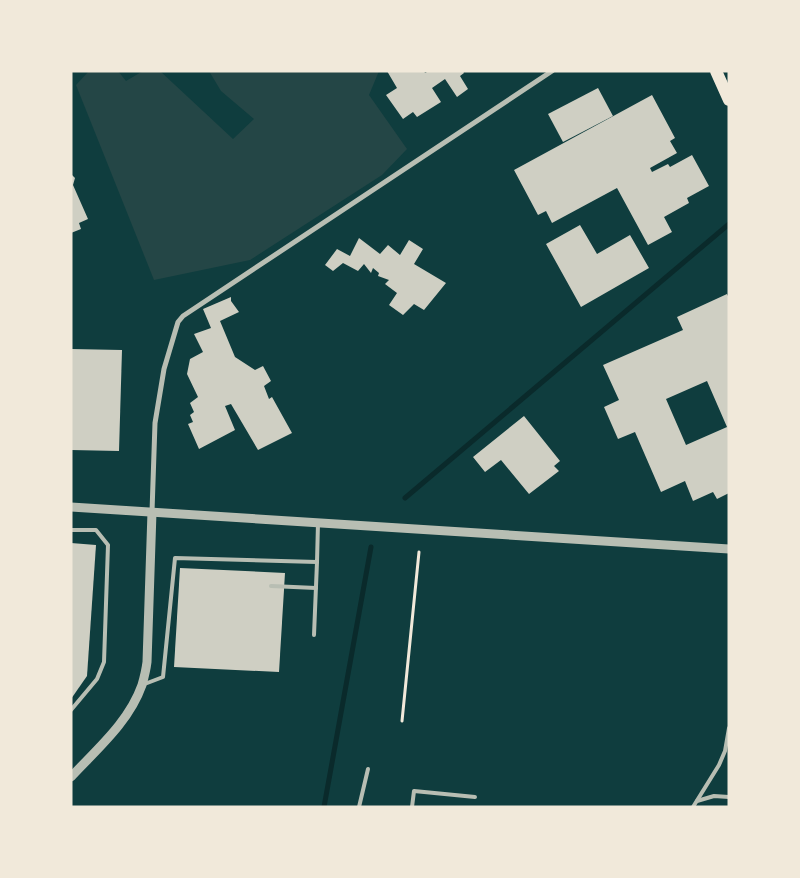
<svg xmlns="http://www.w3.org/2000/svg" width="800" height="878" font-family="'Noto Sans',sans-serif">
  <rect width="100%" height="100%" fill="#0f3d3e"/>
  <polygon fill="#244646" points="89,71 118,71 126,81 143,71 160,71 233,139 254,119 221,91 209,71 379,71 369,95 407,149 382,175 250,260 154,280 76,85"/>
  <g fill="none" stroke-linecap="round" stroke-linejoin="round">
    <g stroke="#0a2a2b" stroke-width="5">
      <polyline points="405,498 729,224"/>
      <polyline points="324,807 371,547"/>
    </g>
  </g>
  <g fill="#cfcfc3" fill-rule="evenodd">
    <polygon points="387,71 424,71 425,73 429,71 463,71 464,73 460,76 468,89 457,97 445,79 432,88 441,102 417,117 413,112 403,119 386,95 397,88"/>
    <polygon points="598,88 613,116 563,142 548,114"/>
    <polygon points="652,95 675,138 670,141 677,153 650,168 652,172 668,164 670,167 692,155 709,186 687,198 689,203 664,217 672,232 648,245 617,188 552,223 546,211 538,215 514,170"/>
    <polygon points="71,174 75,178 73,185 88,219 79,223 81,229 71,233"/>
    <polygon points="580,225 597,254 630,235 649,268 581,307 546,244"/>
    <polygon points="359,238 380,254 388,245 400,255 409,240 423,249 414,264 446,283 424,310 414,304 403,315 389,305 397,293 385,284 389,280 378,276 379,273 373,268 371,273 364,264 358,271 343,263 333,271 325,265 337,249 350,256"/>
    <path d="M727,294L729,298V493L717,499L713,492L693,501L685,481L661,492L635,432L618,439L604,407L619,400L603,365L683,330L677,317ZM707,381L727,427L686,445L666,399Z"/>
    <polygon points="231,297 231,301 239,312 220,321 235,357 255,370 263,366 271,381 264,386 269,399 272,397 292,433 258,450 231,404 225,406 235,430 199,449 188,424 193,422 190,415 194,412 190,403 198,397 187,374 190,359 203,352 194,334 211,328 203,309"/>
    <polygon points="71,349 122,350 119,451 71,450"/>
    <polygon points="524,416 560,461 554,466 559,471 529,494 501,460 485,472 473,457"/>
    <polygon points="71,543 96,545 87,676 71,699"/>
    <polygon points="180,568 285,573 279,672 174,667"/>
  </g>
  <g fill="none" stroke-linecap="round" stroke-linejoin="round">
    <polyline stroke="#f1e9da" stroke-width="3" points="402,721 419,552"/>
    <g stroke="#b8beb3" stroke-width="4">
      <polyline points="71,530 96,530 108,545 104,662 97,679 71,710"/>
      <polyline points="271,586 316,588"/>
      <polyline points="314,635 317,562"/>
      <polyline points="142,685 163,677 175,558 317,562 318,523"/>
      <polyline points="697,801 714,796 729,797"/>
      <polyline points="359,807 368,769"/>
      <polyline points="412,807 414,791 475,797"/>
      <polyline points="693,807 719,765 725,751 729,728"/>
    </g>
    <polyline stroke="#b8beb3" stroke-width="5" points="152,512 155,423 164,369 178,322 183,316 552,71"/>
    <g stroke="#b8beb3" stroke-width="9">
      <polyline points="71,507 729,549"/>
      <path d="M71,777C97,749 129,722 142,685C144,678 146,670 147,662L152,512"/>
    </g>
    <polyline stroke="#f1e9da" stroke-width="12" points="716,71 729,100"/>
  </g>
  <rect width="800" height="878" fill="none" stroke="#f1e9da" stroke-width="145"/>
</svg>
